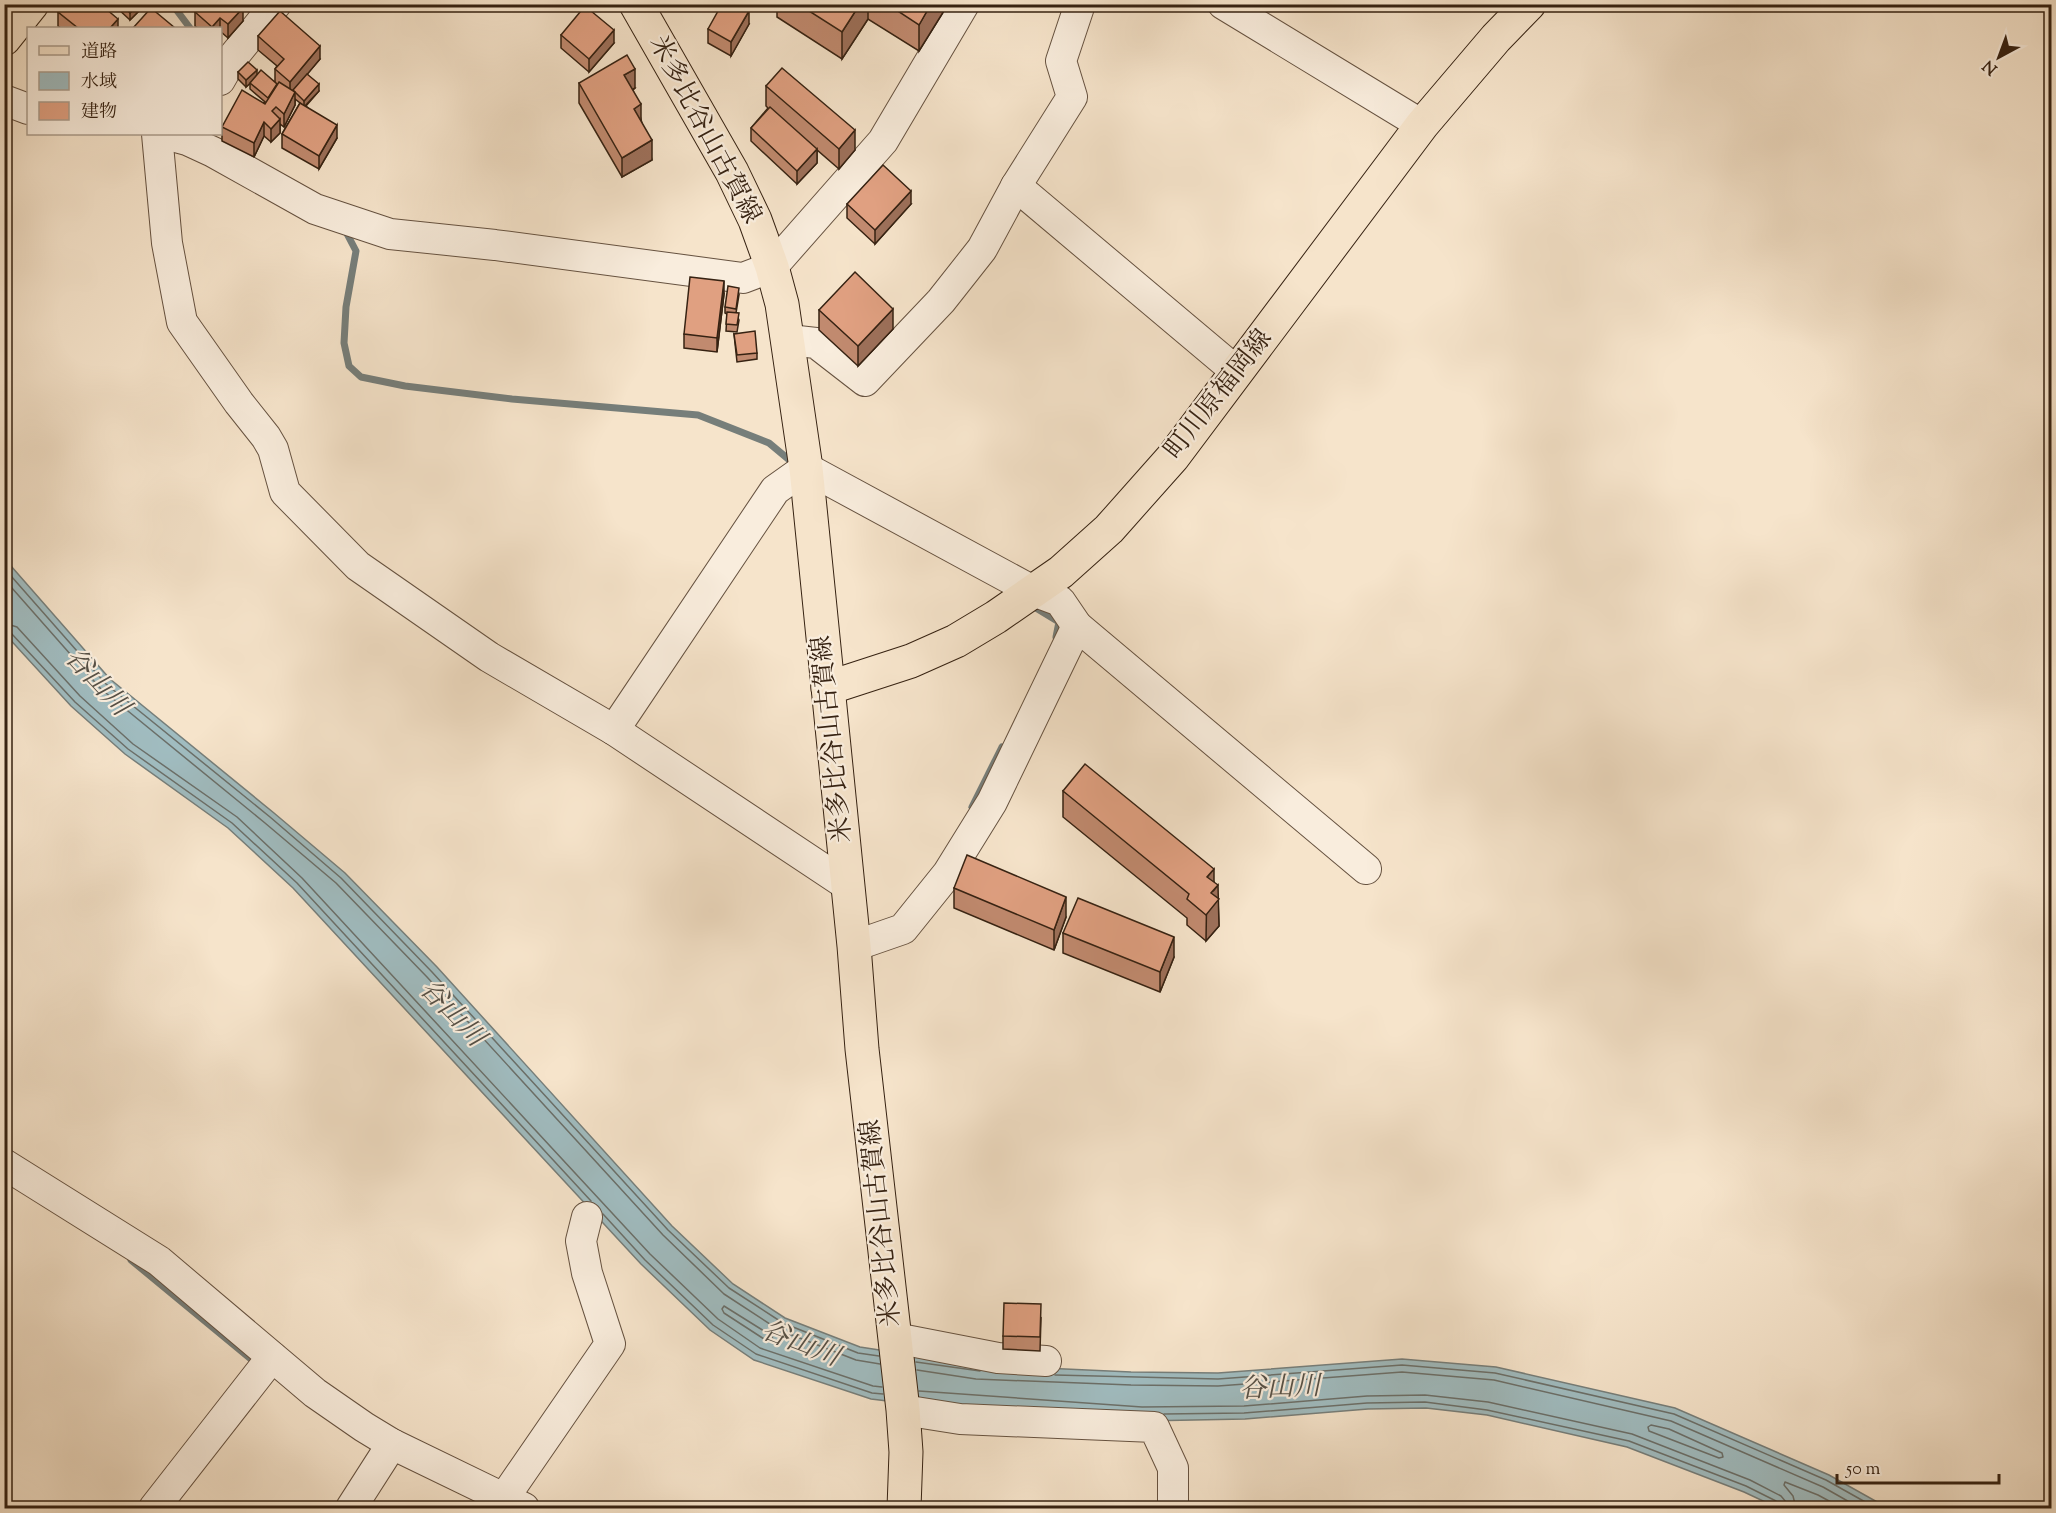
<svg xmlns="http://www.w3.org/2000/svg" width="2056" height="1513" font-family="'Sorts Mill Goudy','Noto Serif JP',serif">
  <rect width="100%" height="100%" fill="#f6e4cb"/>
  <filter id="stains"><feTurbulence type="fractalNoise" baseFrequency=".00333" numOctaves="4"/><feColorMatrix values="0 0 0 0 .2 0 0 0 0 .09 0 0 0 0 .02 0 0 0 .5 -.17"/></filter>
  <radialGradient id="worn" r=".72"><stop offset=".6" stop-color="#630" stop-opacity="0"/><stop offset="1" stop-color="#630" stop-opacity=".3"/></radialGradient>
  <polygon fill="#a0bcc0" stroke="#767e7a" stroke-width="1.5" points="4,558 110,679 274,813 345,873 437,967 672,1226 733,1284 785,1318 860,1347 977,1365 1131,1372 1218,1373 1402,1359 1496,1367 1675,1408 1829,1475 1888,1508 1778,1508 1744,1492 1627,1447 1487,1415 1426,1408 1368,1409 1245,1419 1142,1421 937,1407 871,1399 754,1360 710,1330 641,1264 293,888 228,828 125,754 71,706 5,634"/>
  <g fill="none" stroke-linecap="round" stroke-linejoin="round">
    <g stroke="#6b6f69" stroke-width="1.5">
      <polyline points="4,568 106,684 270,817 341,878 432,972 668,1230 729,1288 783,1323 858,1353 879,1356"/>
      <polyline points="4,579 101,689 265,823 336,883 427,977 663,1235 724,1294 779,1330 856,1360 880,1364"/>
      <polyline points="4,623 17,627 80,696 133,744 237,817 302,878 650,1254 718,1319 760,1348 873,1386 882,1387"/>
      <polyline points="4,631 11,633 75,702 128,749 232,823 297,883 591,1201"/>
      <polyline points="603,1214 645,1260 713,1325 756,1354 872,1393 883,1394"/>
      <polygon points="724,1306 772,1336 773,1340 764,1339 724,1313 722,1309"/>
      <polyline points="916,1362 980,1371"/>
      <polyline points="917,1370 976,1379 1131,1385 1218,1386 1402,1372 1494,1380 1671,1421 1823,1487 1860,1508"/>
      <polyline points="1055,1375 1218,1379 1402,1365 1495,1373 1674,1414 1826,1480 1876,1508"/>
      <polyline points="919,1391 1142,1407 1244,1406 1367,1396 1425,1395 1488,1402 1632,1434 1750,1480 1781,1496 1786,1502 1787,1508"/>
      <polyline points="1164,1414 1244,1413 1367,1403 1425,1402 1487,1410 1629,1441 1746,1486 1776,1501 1779,1508"/>
      <polygon points="1651,1425 1669,1429 1722,1453 1723,1457 1719,1458 1649,1431 1648,1427"/>
      <polyline points="1796,1508 1793,1496 1784,1485 1785,1482 1818,1495 1842,1508"/>
    </g>
    <g stroke="#767e7a" stroke-width="7">
      <polyline points="172,4 190,28"/>
      <polyline points="344,228 356,251 346,307 344,343 349,366 361,377 405,386 512,399 698,415 769,443 793,463"/>
      <polyline points="1031,605 1059,622 1056,637"/>
      <polyline points="972,807 1002,747"/>
      <polyline points="131,1260 257,1364"/>
    </g>
    <defs>
      <g id="minor">
        <polyline points="1223,4 1422,125"/>
        <polyline points="220,80 233,57 276,4"/>
        <polyline points="4,100 28,109"/>
        <polyline points="157,134 167,243 182,322 239,403 266,437 273,449 285,492 358,566 489,657 614,730 847,885"/>
        <polyline points="165,134 187,140 213,152 315,209 390,234 495,245 743,278 772,267 883,141 964,4"/>
        <polyline points="1016,186 1237,372"/>
        <polyline points="789,340 816,343 865,381 941,301 982,249 1016,186 1072,97 1061,61 1080,4"/>
        <polyline points="614,730 775,490 806,468 1033,591 1060,601 1077,626 1366,869"/>
        <polyline points="854,946 903,929 948,873 992,802 1077,626"/>
        <polyline points="4,1164 159,1261 315,1393 364,1427 392,1444 524,1508"/>
        <polyline points="895,1338 998,1358 1046,1361"/>
        <polyline points="903,1410 960,1419 1154,1427 1173,1468 1173,1508"/>
        <polyline points="504,1498 610,1344 587,1273 581,1241 587,1217"/>
        <polyline points="154,1508 272,1357"/>
        <polyline points="351,1508 392,1444"/>
      </g>
      <g id="major">
        <polyline points="636,4 732,172 755,220 772,267 782,304 806,468 854,946 862,1049 903,1410 906,1452 904,1508"/>
        <polyline points="4,39 32,4"/>
        <polyline points="828,688 911,661 956,641 996,617 1061,572 1109,529 1173,457 1422,125 1496,38 1529,4"/>
      </g>
    </defs>
    <use href="#minor" stroke="#665240" stroke-width="32"/>
    <use href="#major" stroke="#362212" stroke-width="35"/>
    <use href="#minor" stroke="#f9eddd" stroke-width="30"/>
    <use href="#major" stroke="#f6e4cb" stroke-width="33"/>
  </g>
  <g fill="#c18a6f" stroke="#362212" stroke-width="1.5">
    <polygon points="117,4 142,4 142,8 130,20 117,8"/>
    <polygon points="777,4 947,4 947,6 919,51 868,19 842,59 777,17"/>
    <polygon points="58,12 118,28 61,28 58,26"/>
    <polygon points="195,12 243,21 228,38 220,31 220,28 198,28 195,26"/>
    <polygon points="749,24 731,56 708,43 708,29"/>
    <polygon points="561,35 614,43 589,72 561,48"/>
    <polygon points="258,36 320,59 307,74 319,91 306,106 337,138 319,169 282,148 282,134 300,103 295,99 295,105 284,127 280,124 280,133 271,142 264,136 254,157 222,141 222,127 265,102 250,89 250,83 246,87 238,79 238,72 257,75 275,82 275,69 277,66 258,50"/>
    <polygon points="579,83 635,88 633,90 652,160 622,177 579,103"/>
    <polygon points="766,86 855,150 839,169 817,150 817,163 797,184 751,141 751,128 768,108 766,106"/>
    <polygon points="847,204 911,204 875,244 847,218"/>
    <polygon points="724,294 717,352 684,348 684,334"/>
    <polygon points="739,295 736,313 739,320 737,332 726,331 727,314 725,313 725,307"/>
    <polygon points="819,310 893,329 858,366 819,330"/>
    <polygon points="734,334 757,353 757,359 737,362"/>
    <polygon points="1063,791 1214,882 1218,899 1219,926 1206,941 1187,925 1187,918 1063,817"/>
    <polygon points="954,888 1066,917 1054,950 954,908"/>
    <polygon points="1063,933 1174,957 1160,992 1063,953"/>
    <polygon points="1041,1318 1040,1351 1003,1349 1003,1336"/>
  </g>
  <g fill="#9d705a" stroke="#362212" stroke-width="1.5">
    <polygon points="139,4 142,4 142,8 130,20 130,13"/>
    <polygon points="860,4 868,4 868,19 842,59 842,32"/>
    <polygon points="931,4 947,4 947,6 919,51 919,25"/>
    <polygon points="243,8 243,21 228,38 228,24"/>
    <polygon points="749,11 749,24 731,56 731,42"/>
    <polygon points="220,18 220,28 212,28 212,27"/>
    <polygon points="118,19 118,28 110,28"/>
    <polygon points="614,30 614,43 589,72 589,59"/>
    <polygon points="320,46 320,59 290,95 290,82"/>
    <polygon points="635,69 635,88 624,95 624,75"/>
    <polygon points="257,70 257,77 246,87 246,80"/>
    <polygon points="319,84 319,91 304,107 304,101"/>
    <polygon points="295,92 295,105 284,127 284,114"/>
    <polygon points="641,104 641,124 634,109"/>
    <polygon points="280,119 280,133 271,142 271,129"/>
    <polygon points="264,122 264,136 254,157 254,143"/>
    <polygon points="337,125 337,138 319,169 319,156"/>
    <polygon points="855,130 855,150 839,169 839,149"/>
    <polygon points="652,140 652,160 622,177 622,158"/>
    <polygon points="817,149 817,163 797,184 797,171"/>
    <polygon points="911,191 911,204 875,244 875,230"/>
    <polygon points="724,281 724,294 717,352 717,338"/>
    <polygon points="893,309 893,329 858,366 858,346"/>
    <polygon points="1214,869 1214,890 1218,885 1219,926 1206,941 1207,877"/>
    <polygon points="1066,897 1066,917 1054,950 1054,930"/>
    <polygon points="1174,937 1174,957 1160,992 1160,972"/>
  </g>
  <g fill="#e0a081" stroke="#362212" stroke-width="1.5">
    <polygon points="64,4 100,4 118,19 110,28 78,28 58,12"/>
    <polygon points="121,4 139,4 130,13"/>
    <polygon points="202,4 240,4 243,8 228,24 220,18 212,27 195,12"/>
    <polygon points="722,4 738,4 749,11 731,42 708,29"/>
    <polygon points="798,4 860,4 842,32"/>
    <polygon points="887,4 931,4 919,25"/>
    <polygon points="585,6 614,30 589,59 561,35"/>
    <polygon points="151,8 175,28 133,28"/>
    <polygon points="280,11 320,46 290,82 275,69 284,59 258,36"/>
    <polygon points="627,55 635,69 624,75 641,104 634,109 652,140 622,158 579,83"/>
    <polygon points="248,62 257,70 246,80 238,72"/>
    <polygon points="782,68 855,130 839,149 766,86"/>
    <polygon points="261,70 277,84 268,98 250,83"/>
    <polygon points="307,74 319,84 304,101 293,90"/>
    <polygon points="279,82 295,92 284,114 276,107 272,111 280,119 271,129 264,122 254,143 222,127 242,90 265,104"/>
    <polygon points="300,103 337,125 319,156 282,134"/>
    <polygon points="770,107 817,149 797,171 751,128"/>
    <polygon points="883,165 911,191 875,230 847,204"/>
    <polygon points="855,272 893,309 858,346 819,310"/>
    <polygon points="690,277 724,281 717,338 684,334"/>
    <polygon points="728,286 739,288 736,309 725,307"/>
    <polygon points="727,312 739,313 737,325 726,324"/>
    <polygon points="755,331 757,353 737,355 734,334"/>
    <polygon points="1085,764 1214,869 1207,877 1218,885 1211,893 1219,899 1206,915 1187,899 1189,894 1063,791"/>
    <polygon points="967,855 1066,897 1054,930 954,888"/>
    <polygon points="1078,898 1174,937 1160,972 1063,933"/>
    <polygon points="1004,1303 1041,1304 1040,1337 1003,1336"/>
  </g>
  <g text-anchor="middle" dominant-baseline="central" stroke-width="4.5" stroke-linejoin="round" paint-order="stroke">
    <g font-size="26" fill="#362212" stroke="#f9eddd">
      <text transform="translate(704 130) rotate(62)">米多比谷山古賀線</text>
      <text transform="translate(1219 395) rotate(-52)">町川原福岡線</text>
      <text transform="translate(833 739) rotate(-96)">米多比谷山古賀線</text>
      <text transform="translate(882 1223) rotate(-96)">米多比谷山古賀線</text>
    </g>
    <g font-size="27" font-style="italic" fill="#565046" stroke="#f9eddd">
      <text transform="translate(96 683) rotate(47)">谷山川</text>
      <text transform="translate(451 1014) rotate(46)">谷山川</text>
      <text transform="translate(800 1345) rotate(21)">谷山川</text>
      <text transform="translate(1280 1389) rotate(-2)">谷山川</text>
    </g>
  </g>
  <rect width="2056" height="1513" fill="none" stroke="#f6e4cb" stroke-width="24"/>
  <rect x="6" y="6" width="2044" height="1501" fill="none" stroke="#362212" stroke-width="3"/>
  <rect x="12" y="12" width="2032" height="1489" fill="none" stroke="#362212" stroke-width="1.5"/>
  <rect x="27" y="27" width="195" height="108" fill="#f9eddd" stroke="#ab9c8c" stroke-width="1.5"/>
  <rect x="39" y="46" width="30" height="9" fill="#f6e4cb" stroke="#ab9c8c" stroke-width="1.5"/>
  <text x="81" y="57" font-size="18" fill="#362212">道路</text>
  <rect x="39" y="72" width="30" height="18" fill="#a0bcc0" stroke="#ab9c8c" stroke-width="1.5"/>
  <text x="81" y="87" font-size="18" fill="#362212">水域</text>
  <rect x="39" y="102" width="30" height="18" fill="#e0a081" stroke="#ab9c8c" stroke-width="1.5"/>
  <text x="81" y="117" font-size="18" fill="#362212">建物</text>
  <g transform="translate(1999 57) rotate(221)" stroke="#f9eddd" stroke-width="4.5" paint-order="stroke">
  <path d="M0-4.5L10 22L0 15L-10 22Z" fill="#362212"/>
  <text y="-9" font-size="16" font-weight="bold" text-anchor="middle" fill="#362212">N</text>
  </g>
  <path d="M1837 1474v9h162v-9" fill="none" stroke="#362212" stroke-width="3"/>
  <text x="1846" y="1474" font-size="18" fill="#362212" stroke="#f9eddd" stroke-width="4.5" paint-order="stroke">50 m</text>
  <rect width="100%" height="100%" filter="url(#stains)"/>
  <rect width="100%" height="100%" fill="url(#worn)"/>
</svg>
